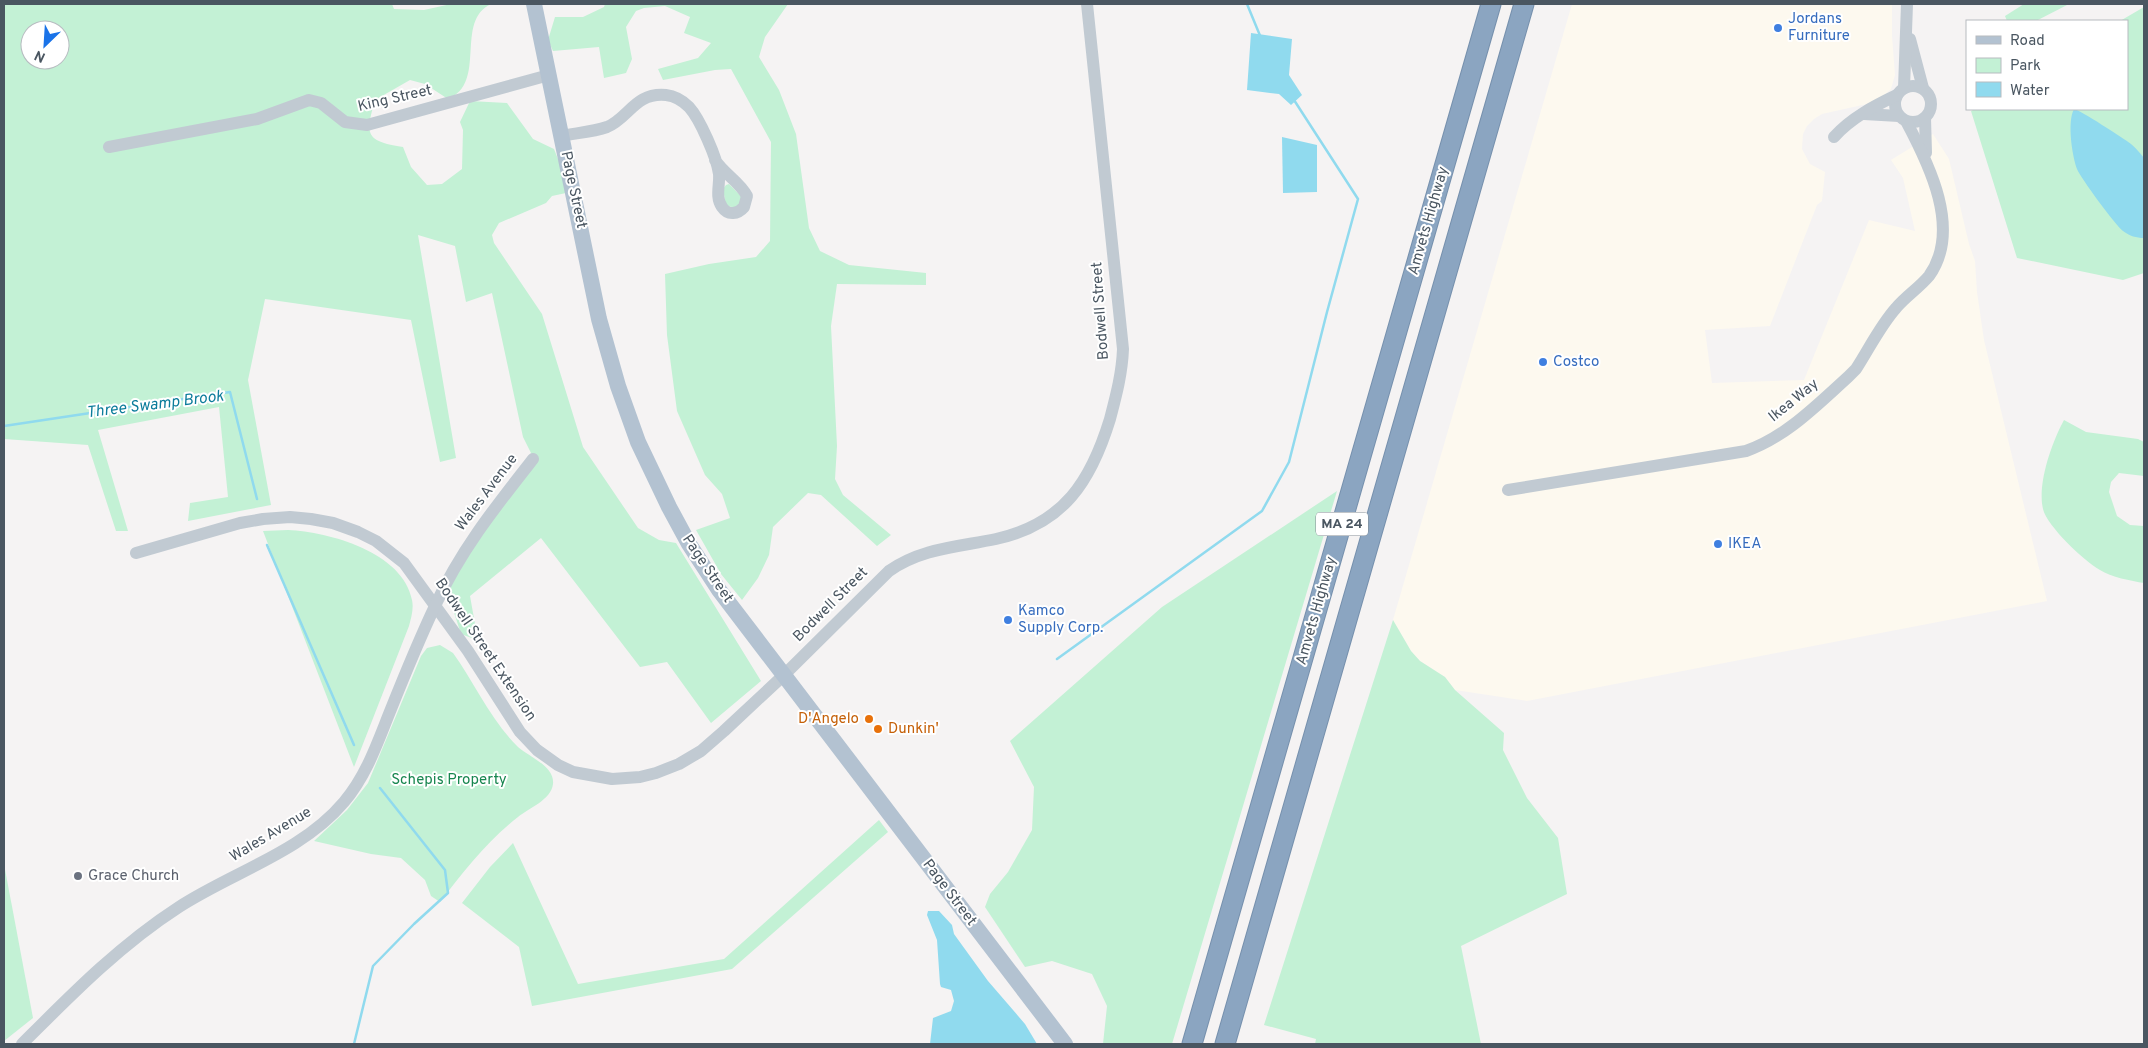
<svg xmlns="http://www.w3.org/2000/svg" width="2148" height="1048" font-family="Overpass,sans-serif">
  <rect width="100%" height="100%" fill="#f5f3f3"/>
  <polygon fill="#fdf9ef" points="1572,4 1892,4 1892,36 1895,75 1891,89 1876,102 1822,114 1814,119 1807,126 1803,134 1802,149 1810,164 1825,172 1822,201 1817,205 1770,326 1705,330 1712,383 1804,380 1869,220 1915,231 1903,178 1891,160 1933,134 1949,159 1969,244 1975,261 1977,292 1984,340 2047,601 1527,701 1455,690 1445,677 1420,661 1411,651 1393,620"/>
  <g fill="#c3f1d5" fill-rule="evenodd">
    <path d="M4,4H392L394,9L424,10L451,4H491C454,21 488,83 448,99L425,84L410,80L375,100C365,135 365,141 403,147L411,167L427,185L442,184L462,169L463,130L460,122L470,101L507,103L533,139L554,149L562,169L566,193L552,196L546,203L499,223L492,235L494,243L542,314L583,447L638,528L659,540L676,543L761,681L711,723L667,662L640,667L541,538L470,596L475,624L482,635L477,640L461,634L447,591L531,453L523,437L492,293L466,302L455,246L418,235L456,458L440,462L411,320L265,299L248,380L271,505L188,521L190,503L228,497L219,407L98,430L128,531H116L88,445L4,439ZM30,30H60V60H30Z"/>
    <polygon points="605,4 788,4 765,37 759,57 779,90 796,134 809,228 820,251 849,265 926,273 926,285 837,284 831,326 837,446 835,479 843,495 891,535 877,546 821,495 808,493 773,527 769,555 758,578 742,600 721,574 696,530 730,518 722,494 705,475 677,411 667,335 665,274 709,264 756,257 770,241 771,142 731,69 715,70 663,80 658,69 698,58 711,43 684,33 690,17 665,6 644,8 636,11 626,27 632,59 626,73 604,78 599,47 553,51 548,40 555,17 583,17 604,7"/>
    <polygon points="2024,4 2069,4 2036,21 2007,21 2005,16"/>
    <polygon points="2144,7 2144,273 2123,280 2017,258 1971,111 1975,109 2127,109 2127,21 2120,21"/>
    <polygon points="729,184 742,197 738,208 726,206 723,189 726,185"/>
    <path d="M2064,420L2086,432L2138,439L2144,442V476L2119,473L2111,482L2109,492L2117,516L2130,525L2144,526V583C2131,581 2111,577 2100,570C2084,561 2047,526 2043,509C2037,484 2052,442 2064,420Z"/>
    <polygon points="1337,491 1172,1044 1103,1044 1107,1006 1092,974 1052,961 1025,967 985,907 990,894 1008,872 1032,830 1034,787 1010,741 1162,607"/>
    <path d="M288,530C329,532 403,552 412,600C414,609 411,618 409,626L354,767L263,531Z"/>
    <polygon points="1393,620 1411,651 1420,661 1445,677 1455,690 1504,733 1503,750 1527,798 1558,838 1567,894 1461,946 1481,1044 1315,1044 1316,1039 1264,1025"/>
    <path d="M440,645L453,653C474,682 492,722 518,747C529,757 555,766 553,784C551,800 529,808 518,817C487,841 464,871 440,902L431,896L425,880L401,858L371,854L314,841L347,810L368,783L421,656L427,648Z"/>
    <polygon points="879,820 888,832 732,969 532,1006 519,947 462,903 490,867 513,843 578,984 724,959"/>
    <polygon points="4,864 33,1018 4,1041"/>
  </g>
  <g fill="#90daee">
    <polygon points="1251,33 1292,39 1289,75 1302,95 1291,105 1279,94 1247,90"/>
    <path d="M2074,109C2078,109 2125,139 2131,144C2136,148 2140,153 2144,158V238C2136,238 2130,236 2123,231C2116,226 2080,177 2077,169C2072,155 2067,122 2074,109Z"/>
    <polygon points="1282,137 1317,145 1317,192 1283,193"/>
    <polygon points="928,911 939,911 952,925 954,934 988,981 1025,1024 1037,1044 930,1044 933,1018 951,1011 954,1001 951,990 941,987 940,984 937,940 927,915"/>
  </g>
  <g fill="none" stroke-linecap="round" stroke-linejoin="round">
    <g stroke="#90daee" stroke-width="2.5">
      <polyline points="1247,4 1261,38"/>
      <polyline points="4,426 230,392 257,499"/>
      <polyline points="267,545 354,745"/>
      <polyline points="1057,659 1262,511 1289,462 1327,312 1358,199 1294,100"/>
      <polyline points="354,1044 373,966 414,924 448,893 445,870 380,788"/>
    </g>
    <defs>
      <g id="highway">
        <polyline points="1192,1044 1491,4"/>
        <polyline points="1225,1044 1524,4"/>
      </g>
    </defs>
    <use href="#highway" stroke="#7690ad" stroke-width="21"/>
    <g stroke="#c1cad2" stroke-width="12">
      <polyline points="1910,39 1923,88"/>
      <circle cx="1913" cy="104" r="18"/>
      <polyline points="1904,88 1907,4"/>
      <polyline points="1864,114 1899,116"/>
      <polyline points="1925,118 1926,153"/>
      <path d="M561,136C576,133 593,132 607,127C629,118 635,92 666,95C675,96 683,101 689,107C700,119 717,158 719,174C720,185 715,197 722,207C728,216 738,214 744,207L747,196C740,182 724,174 715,160"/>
      <path d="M1834,137C1851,118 1874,106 1897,95"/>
      <polyline points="109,147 257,119 309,100 321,103 345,122 367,125 549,75"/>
      <path d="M1508,490L1746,451C1786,437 1817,405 1848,377L1856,369C1869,349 1880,326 1896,308C1906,296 1919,288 1929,276C1962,230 1929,164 1906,121"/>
      <path d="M136,553L240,523L263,519L290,517L311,519L333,523L358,532L376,541L404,563L468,651L520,732L537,750L558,765L573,772L612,779L640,777L656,773L679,764L701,751L724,731L784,675L889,571C922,548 958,547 996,539C1064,524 1091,481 1110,419C1116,396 1122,374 1123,349L1087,4"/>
      <path d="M22,1044C71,995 120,945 179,907C233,872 302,852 344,802C367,775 378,741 391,709C405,674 419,640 435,606C460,551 496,506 533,459"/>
    </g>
    <polyline stroke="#b3c2d1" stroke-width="16" points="534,4 599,319 618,386 638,442 669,507 689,544 719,590 1065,1044"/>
    <use href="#highway" stroke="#8ba5c1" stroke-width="19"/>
  </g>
  <g fill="#3f7fe0" stroke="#fff" stroke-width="2">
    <circle cx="1778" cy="28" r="5"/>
    <circle cx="1543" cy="362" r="5"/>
    <circle cx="1718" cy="544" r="5"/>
    <circle cx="1008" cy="620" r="5"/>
  </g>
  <g fill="#e8710a" stroke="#fff" stroke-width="2">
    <circle cx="869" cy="719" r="5"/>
    <circle cx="878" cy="729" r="5"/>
  </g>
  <circle fill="#6b7280" stroke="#fff" stroke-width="2" cx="78" cy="876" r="5"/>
  <g text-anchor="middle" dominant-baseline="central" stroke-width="4" stroke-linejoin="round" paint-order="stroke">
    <rect fill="#fff" stroke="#808990" stroke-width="1" x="1316" y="512.5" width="52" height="23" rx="4"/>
    <g font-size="14" font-weight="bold" fill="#4a5661">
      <text x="1342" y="524">MA 24</text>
    </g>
    <g font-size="15" fill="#366cbe" stroke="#fff" text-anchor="start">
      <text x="1788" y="19">Jordans<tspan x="1788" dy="17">Furniture</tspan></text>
      <text x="1553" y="362">Costco</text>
      <text x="1728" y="544">IKEA</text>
      <text x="1018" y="611">Kamco<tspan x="1018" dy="17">Supply Corp.</tspan></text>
    </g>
    <g font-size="15" fill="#4a5661" stroke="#fff">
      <text transform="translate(395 99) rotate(-13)">King Street</text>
      <text transform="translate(573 190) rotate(78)">Page Street</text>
      <text transform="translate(1429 221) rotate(-74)">Amvets Highway</text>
      <text transform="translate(1101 311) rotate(-94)">Bodwell Street</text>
      <text transform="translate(1794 401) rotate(-39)">Ikea Way</text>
      <text transform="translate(487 493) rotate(-53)">Wales Avenue</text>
      <text transform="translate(707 569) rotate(56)">Page Street</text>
      <text transform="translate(831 605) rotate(-45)">Bodwell Street</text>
      <text transform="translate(1317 611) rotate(-74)">Amvets Highway</text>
      <text transform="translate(485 650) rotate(56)">Bodwell Street Extension</text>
      <text transform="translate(271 835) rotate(-31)">Wales Avenue</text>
      <text transform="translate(949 893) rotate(53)">Page Street</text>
    </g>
    <g font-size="15" fill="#c56008" stroke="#fff" text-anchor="end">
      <text x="859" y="719">D'Angelo</text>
      <text x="888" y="729" text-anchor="start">Dunkin'</text>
    </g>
    <g font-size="15" fill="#17864f" stroke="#fff">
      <text x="449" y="780">Schepis Property</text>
    </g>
    <g font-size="15" fill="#5b616d" stroke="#fff" text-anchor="start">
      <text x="88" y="876">Grace Church</text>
    </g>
    <g font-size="16" font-style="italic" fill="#0c7c9b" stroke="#fff">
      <text transform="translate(155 405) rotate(-7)">Three Swamp Brook</text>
    </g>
  </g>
  <rect width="2148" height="1048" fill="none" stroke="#4a5661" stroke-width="10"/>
  <rect x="1966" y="20" width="162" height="90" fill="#ffffff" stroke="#b7bbc0"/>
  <rect x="1976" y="36" width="25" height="8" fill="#b3c2d1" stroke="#b7bbc0"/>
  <text x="2010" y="45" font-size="15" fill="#4a5661">Road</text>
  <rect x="1976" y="58" width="25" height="15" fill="#c3f1d5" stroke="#b7bbc0"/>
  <text x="2010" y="70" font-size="15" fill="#4a5661">Park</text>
  <rect x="1976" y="82" width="25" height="15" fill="#90daee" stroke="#b7bbc0"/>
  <text x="2010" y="95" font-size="15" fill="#4a5661">Water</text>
  <g transform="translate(45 45) rotate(205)"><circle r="24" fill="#ffffff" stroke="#b7bbc0"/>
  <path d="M0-4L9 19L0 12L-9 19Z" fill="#1a73e8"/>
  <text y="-8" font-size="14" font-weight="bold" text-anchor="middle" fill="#4a5661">N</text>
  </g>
</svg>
